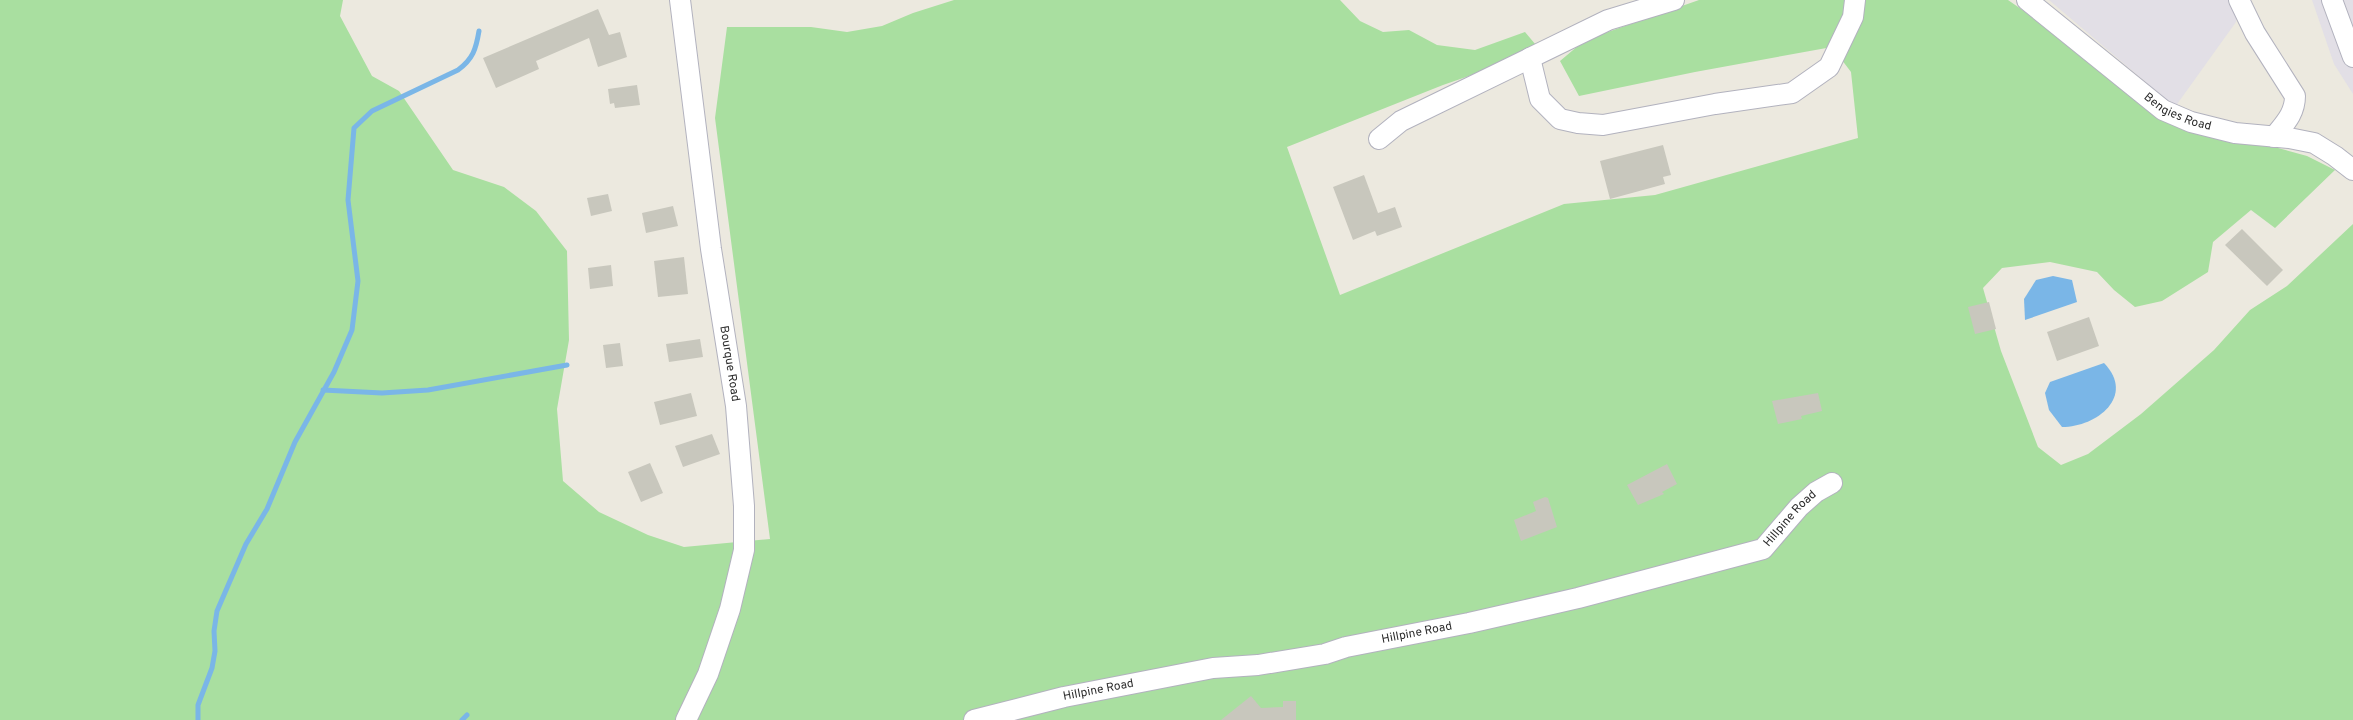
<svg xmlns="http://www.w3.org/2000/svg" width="2353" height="720" font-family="Overpass,sans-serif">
  <rect width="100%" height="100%" fill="#ece9df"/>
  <g fill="#e2dfe6">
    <polygon points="2049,0 2237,0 2236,22 2175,107"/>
    <polygon points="2312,0 2353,0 2353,94 2334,64"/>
  </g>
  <polygon fill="#a9dfa0" points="0,0 343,0 340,16 372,76 399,91 453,170 504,187 536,211 567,251 569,340 557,409 563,481 599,512 648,535 684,547 770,539 715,118 727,27 811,27 847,32 882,26 913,13 954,0 1340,0 1360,21 1383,32 1409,30 1437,45 1475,50 1525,32 1541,51 1443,85 1287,147 1340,295 1564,204 1655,195 1858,138 1851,72 1832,47 1695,72 1579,96 1560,61 1585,40 1699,0 2008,0 2070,43 2166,117 2307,156 2335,170 2275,228 2251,210 2213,242 2208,272 2162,301 2135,307 2114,290 2097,272 2050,262 2002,268 1983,288 2001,351 2038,447 2061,465 2088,454 2141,414 2214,350 2250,310 2287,286 2353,224 2353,720 0,720"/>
  <g fill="#7ab6e7">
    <polygon points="2053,276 2072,280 2077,302 2025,320 2024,299 2036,280"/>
    <path d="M2104,363C2136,396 2097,427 2062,427L2049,410L2045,393L2050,382Z"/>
  </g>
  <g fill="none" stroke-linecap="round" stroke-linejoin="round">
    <g stroke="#7ab6e7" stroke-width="5">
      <polyline points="323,390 382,393 428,390 567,365"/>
      <path d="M198,720V705L212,668L215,651L214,631L217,611L246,544L267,509L295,442L334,372L352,330L358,281L348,200L354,128L372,111L458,70C473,59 476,49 479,31"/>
      <polyline points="462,720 467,715"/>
    </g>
  </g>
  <g fill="#c8c7bd">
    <polygon points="598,9 609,35 620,32 627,57 598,67 589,38 536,61 539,69 496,88 483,58"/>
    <polygon points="637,85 640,105 615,108 614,103 610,104 608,89"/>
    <polygon points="1663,145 1671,175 1663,177 1665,184 1610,199 1600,161"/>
    <polygon points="1364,175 1378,213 1395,207 1402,227 1377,236 1375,231 1353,240 1333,187"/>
    <polygon points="608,194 612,211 591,216 587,198"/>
    <polygon points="673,206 678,226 646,233 642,213"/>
    <polygon points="2242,229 2283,270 2267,286 2225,245"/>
    <polygon points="684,257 688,294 658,297 654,261"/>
    <polygon points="611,265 613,286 590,289 588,268"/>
    <polygon points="1989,302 1996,329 1975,334 1968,307"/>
    <polygon points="2089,317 2099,346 2057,361 2047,332"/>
    <polygon points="700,339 703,357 669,362 666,344"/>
    <polygon points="620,343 623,366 606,368 603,345"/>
    <polygon points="691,393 697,416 660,425 654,402"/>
    <polygon points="1818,393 1822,411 1801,416 1802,419 1778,424 1772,401"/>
    <polygon points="712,434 720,454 683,467 675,446"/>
    <polygon points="650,463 663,493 641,502 628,472"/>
    <polygon points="1667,464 1677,484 1662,492 1664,494 1638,505 1627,485"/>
    <polygon points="1545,497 1548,498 1557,527 1521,541 1514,520 1536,511 1533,502"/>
    <polygon points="1251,696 1261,708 1283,707 1283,701 1296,701 1296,720 1221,720"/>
  </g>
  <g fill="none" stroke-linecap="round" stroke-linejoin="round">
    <defs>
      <g id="minor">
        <path id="s1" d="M680,0L711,249L736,406L744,506V550L730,609L708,674L686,720"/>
        <path id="s2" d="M2027,0L2163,110L2191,122L2235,133L2289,138L2314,143L2335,156L2353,170"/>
        <path d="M2239,0L2255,33L2295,96C2295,114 2284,124 2274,137"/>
        <polyline points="2332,0 2353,57"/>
        <polyline points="1530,58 1540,99 1560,119 1578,123 1603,125 1715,104 1792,93 1829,67 1853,17 1855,0"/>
        <polyline points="1379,139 1401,121 1608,20 1674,0"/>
        <path id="s3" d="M974,720L1064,697L1213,668L1258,665L1325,654L1346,647L1469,623L1578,598L1763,549L1799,507L1816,492L1832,483"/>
      </g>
    </defs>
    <use href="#minor" stroke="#b2b2be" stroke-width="22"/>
    <use href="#minor" stroke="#fff" stroke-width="20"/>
  </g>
  <g text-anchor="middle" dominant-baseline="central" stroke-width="3" stroke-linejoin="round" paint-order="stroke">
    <g font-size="12" fill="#2c2c2c" stroke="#fff">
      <text stroke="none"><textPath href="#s2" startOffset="189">Bengies Road</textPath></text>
      <text stroke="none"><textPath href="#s1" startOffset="367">Bourque Road</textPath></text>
      <text stroke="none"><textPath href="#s3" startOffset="849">Hillpine Road</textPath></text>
      <text stroke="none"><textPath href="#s3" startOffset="452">Hillpine Road</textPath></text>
      <text stroke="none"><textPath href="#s3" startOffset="128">Hillpine Road</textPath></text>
    </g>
  </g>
</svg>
